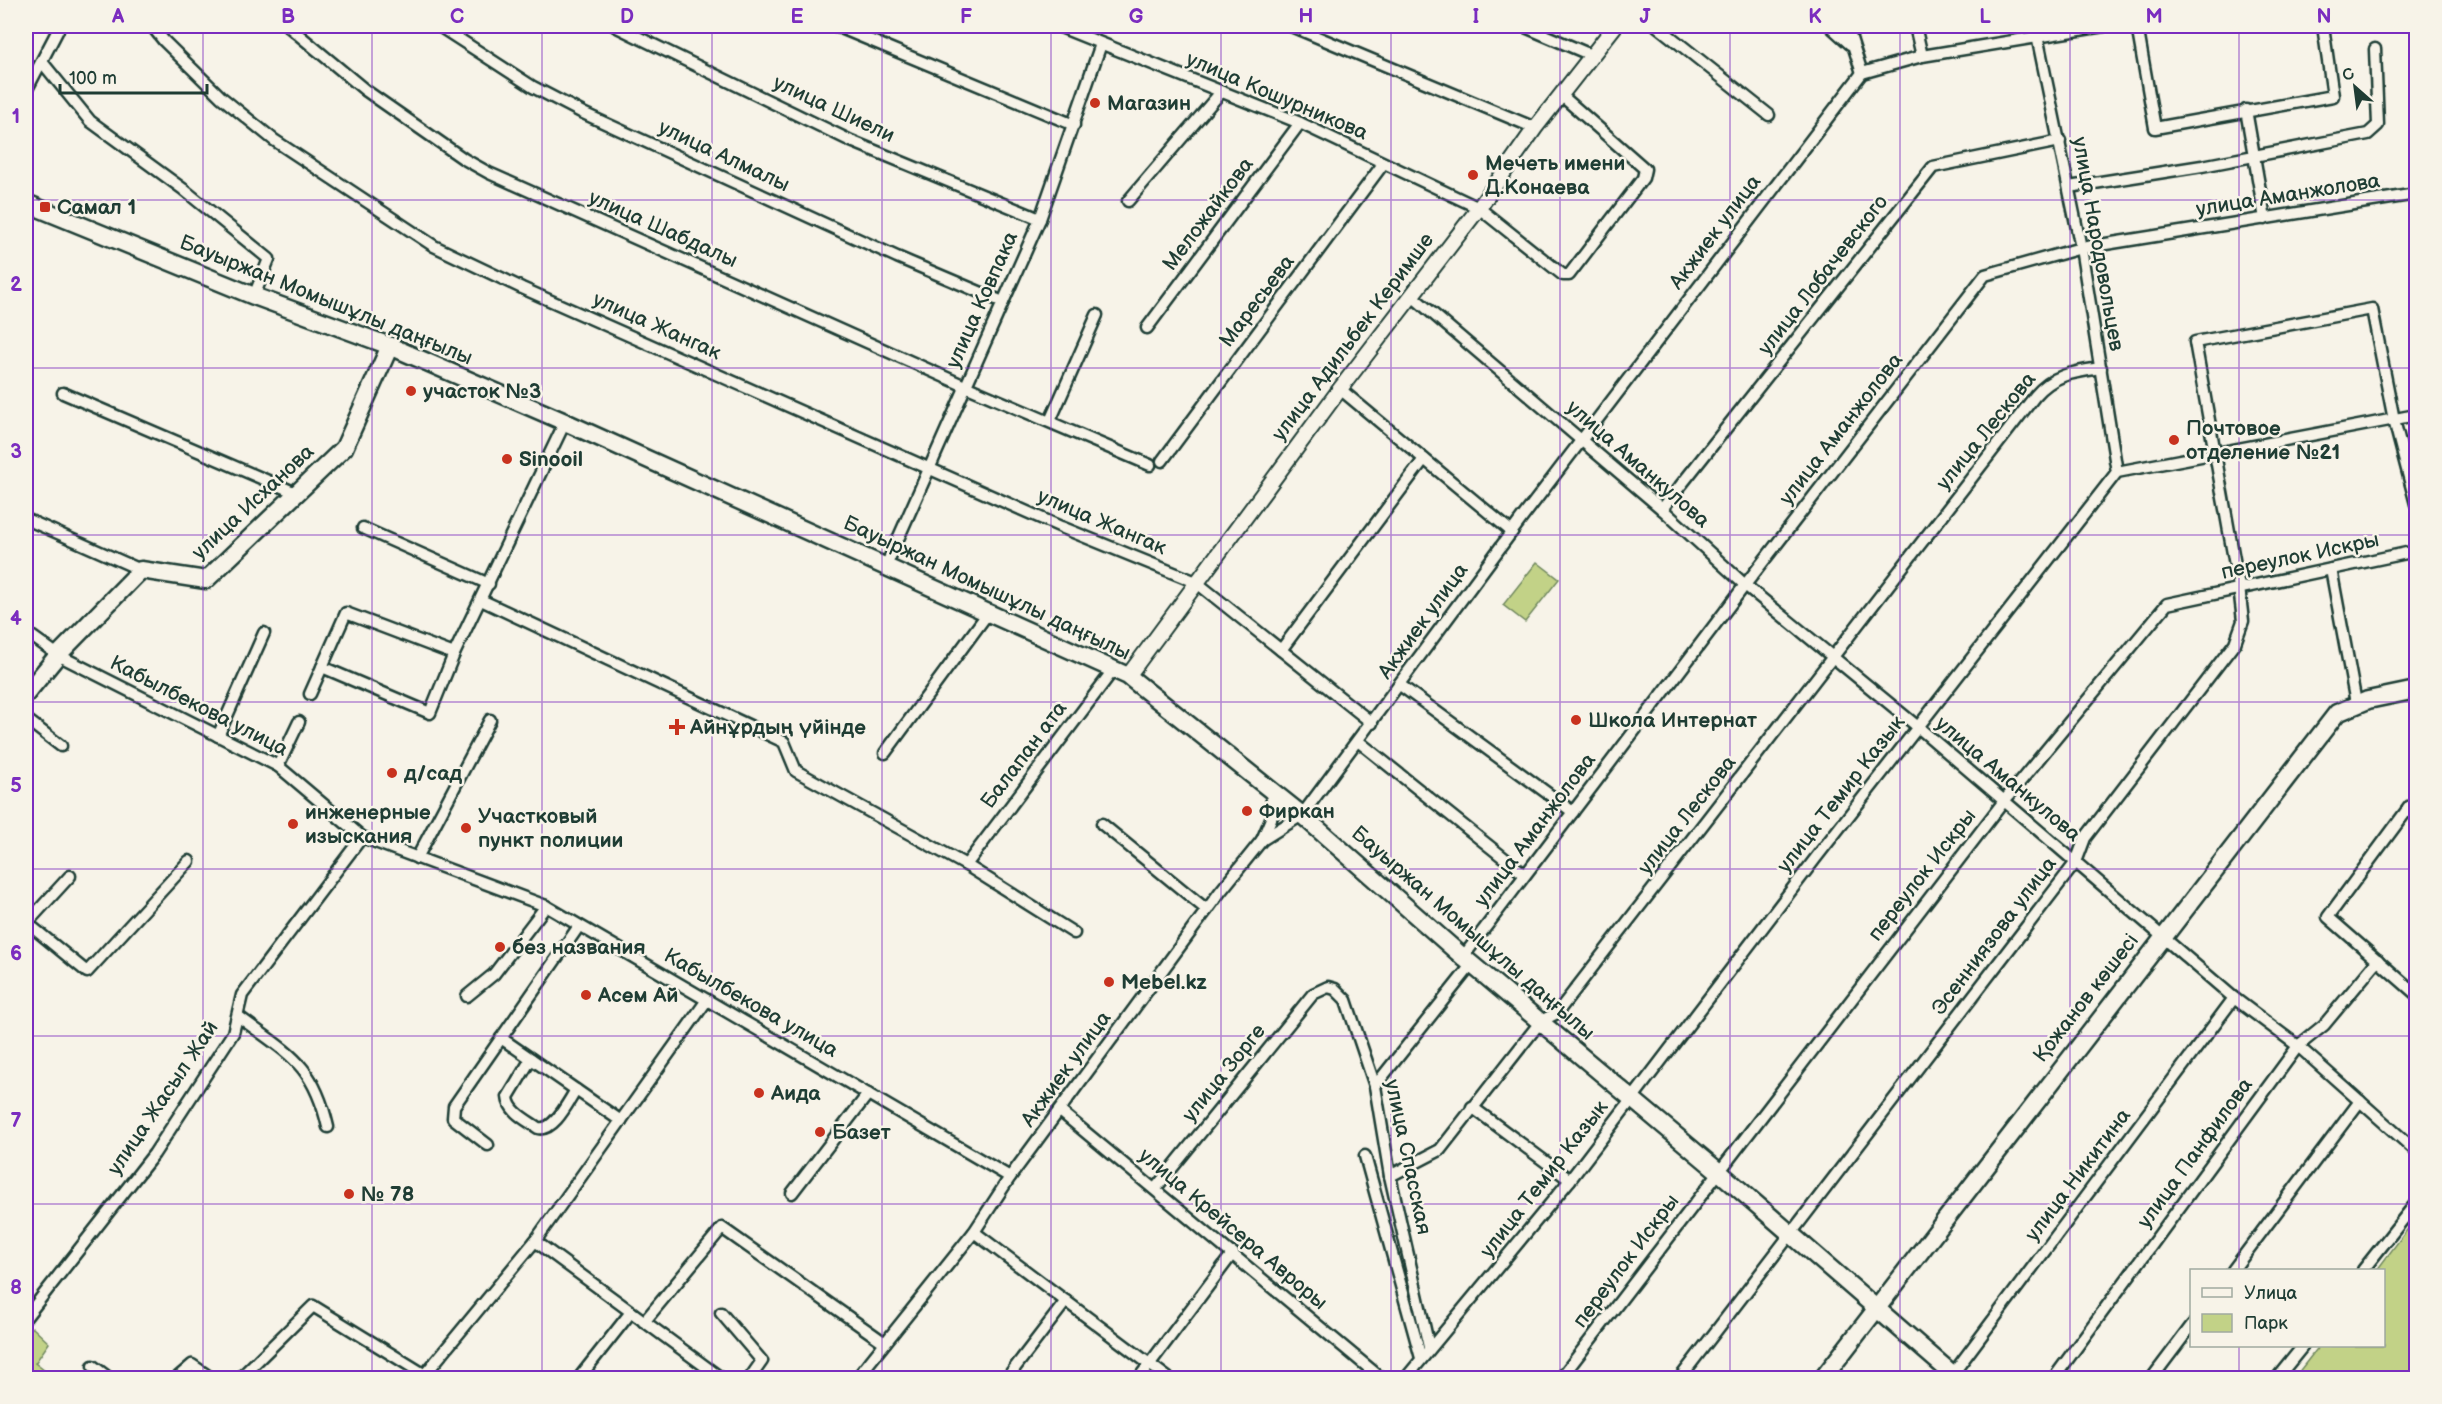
<svg xmlns="http://www.w3.org/2000/svg" width="2442" height="1404" font-family="'Balsamiq Sans',sans-serif">
  <rect width="100%" height="100%" fill="#f7f3e8"/>
  <filter id="ink" filterUnits="userSpaceOnUse"><feTurbulence type="fractalNoise" baseFrequency=".0167" numOctaves="2"/><feDisplacementMap in="SourceGraphic" scale="12" xChannelSelector="R" yChannelSelector="G"/><feConvolveMatrix kernelMatrix="1 2 1 2 8 2 1 2 1" color-interpolation-filters="sRGB"/></filter>
  <g filter="url(#ink)">
    <g fill="#c2d287" stroke="#70885e" stroke-width="1.5">
      <polygon points="1537,562 1559,579 1525,622 1503,605"/>
      <polygon points="2416,1218 2416,1378 2294,1378 2319,1346 2384,1346 2384,1270 2377,1270"/>
      <polygon points="32,1327 49,1343 35,1363 54,1378 26,1378 26,1335"/>
    </g>
    <g fill="none" stroke-linecap="round" stroke-linejoin="round">
      <defs>
        <g id="minor">
          <polyline points="152,26 164,41 221,97 274,140 434,246 522,288 1061,527 1196,582 1372,723"/>
          <polyline points="288,26 365,90 464,159 489,173 965,386 1150,465"/>
          <polyline points="439,26 533,87 583,113 897,257 1003,302"/>
          <polyline points="615,26 851,141 1040,219"/>
          <polyline points="836,26 1074,125"/>
          <polyline points="1058,26 1300,123 1479,208 1563,275 1569,275 1643,178 1645,169 1561,95"/>
          <polyline points="1291,26 1535,128"/>
          <polyline points="1523,26 1591,55"/>
          <polyline points="1657,26 1769,115"/>
          <polyline points="1830,26 1850,44"/>
          <polyline points="1847,26 1862,73"/>
          <polyline points="1915,26 1922,56"/>
          <polyline points="2035,26 2081,248 2117,472"/>
          <polyline points="2137,26 2155,128 2333,96 2323,26"/>
          <polyline points="42,62 90,121 183,189 269,259 254,296"/>
          <polyline points="26,91 60,26"/>
          <polyline points="2246,110 2265,219"/>
          <polyline points="2069,187 2202,166 2368,134 2378,125 2375,49"/>
          <polyline points="1128,201 1221,92"/>
          <polyline points="1411,295 1662,509 1745,585 1918,727 2234,998 2298,1046 2416,1151"/>
          <polyline points="1147,328 1300,123"/>
          <polyline points="1340,389 1512,532"/>
          <polyline points="63,393 296,493"/>
          <polyline points="1050,421 1097,315"/>
          <polyline points="1162,461 1383,164"/>
          <polyline points="1662,509 1933,167 2060,141"/>
          <polyline points="26,519 141,570"/>
          <polyline points="363,528 489,584"/>
          <polyline points="886,566 1040,219 1101,44"/>
          <polyline points="2331,569 2356,703"/>
          <polyline points="481,600 784,742 796,771 966,865 1074,933"/>
          <polyline points="26,632 58,655 278,766 362,837 546,906 1010,1177"/>
          <polyline points="1281,650 1424,459"/>
          <polyline points="322,667 430,713 454,654"/>
          <polyline points="1400,685 1573,812"/>
          <polyline points="310,694 346,613 454,654 565,422"/>
          <polyline points="26,719 61,746"/>
          <polyline points="218,736 264,633"/>
          <polyline points="1358,741 1524,874"/>
          <polyline points="885,753 988,613"/>
          <polyline points="278,766 299,722"/>
          <polyline points="2416,804 2410,806 2328,917 2416,994"/>
          <polyline points="1102,824 1207,910"/>
          <polyline points="1262,840 1273,814 1271,790"/>
          <polyline points="417,858 490,720"/>
          <polyline points="966,865 1114,669"/>
          <polyline points="26,922 87,972 189,861"/>
          <polyline points="27,923 70,876"/>
          <polyline points="1463,957 1745,585 1985,275 2081,248 2416,194"/>
          <polyline points="467,996 494,974 546,906"/>
          <path d="M238,1016C288,1054 313,1062 328,1127"/>
          <polyline points="501,1038 621,1121"/>
          <path d="M531,1059L508,1097C509,1112 527,1120 538,1128C554,1132 568,1102 576,1090"/>
          <polyline points="1375,1086 1472,964"/>
          <polyline points="1472,1107 1570,1180"/>
          <polyline points="1060,1111 1381,1378"/>
          <polyline points="488,1145 453,1118 454,1106 579,926"/>
          <polyline points="1365,1156 1421,1358"/>
          <path d="M1390,1176L1440,1150L1541,1021L1557,1013L2035,396C2054,374 2074,372 2101,368"/>
          <polyline points="1155,1189 1313,994 1328,987 1335,989 1346,1000 1375,1086 1390,1176 1429,1347"/>
          <polyline points="792,1193 868,1094"/>
          <polyline points="974,1232 1168,1378"/>
          <polyline points="535,1241 721,1378"/>
          <polyline points="2233,1270 2360,1101"/>
          <polyline points="2363,1270 2416,1203"/>
          <polyline points="721,1313 762,1361 750,1378"/>
          <polyline points="26,1317 154,1154 233,1033 242,995 362,837"/>
          <polyline points="644,1322 722,1228 885,1343"/>
          <polyline points="93,1366 109,1378"/>
          <polyline points="1952,1375 2234,998"/>
          <polyline points="177,1378 192,1365 211,1378"/>
          <polyline points="240,1378 313,1306 430,1378"/>
          <polyline points="422,1378 535,1241 707,1000"/>
          <polyline points="579,1378 631,1312"/>
          <polyline points="857,1378 974,1232 1010,1177 1220,892 1262,840 1302,815 1522,518 1862,73 1922,56 2104,26"/>
          <polyline points="1007,1378 1066,1301"/>
          <polyline points="1139,1378 1233,1253"/>
          <polyline points="1406,1378 1570,1180 1815,859 2117,472 2416,415"/>
          <polyline points="1561,1378 2004,801 2167,604 2416,551"/>
          <polyline points="1680,1378 2076,862 2085,838 2235,643 2243,621 2239,587 2195,342 2372,309 2394,420 2416,504"/>
          <polyline points="2054,1378 2298,1046 2324,1025 2378,960"/>
          <polyline points="2152,1378 2192,1325"/>
          <polyline points="2277,1378 2303,1346"/>
        </g>
        <polyline id="tertiary" points="1128,676 1340,389 1479,208 1535,128 1615,26"/>
        <g id="secondary">
          <polyline points="26,203 254,296 390,346 565,422 1128,676 1302,815 1463,957 1718,1171 1957,1378"/>
          <polyline points="26,694 58,655 141,570 206,580 344,448 390,346"/>
          <polyline points="1823,1378 2337,713 2368,700 2416,690"/>
        </g>
      </defs>
      <use href="#minor" stroke="#1f3d34" stroke-width="15"/>
      <use href="#tertiary" stroke="#1f3d34" stroke-width="18"/>
      <use href="#secondary" stroke="#1f3d34" stroke-width="21"/>
      <use href="#minor" stroke="#f7f3e8" stroke-width="10"/>
      <use href="#tertiary" stroke="#f7f3e8" stroke-width="14"/>
      <use href="#secondary" stroke="#f7f3e8" stroke-width="16"/>
    </g>
  </g>
  <path fill="none" stroke="#7b2cbf" stroke-width="1.5" stroke-opacity="0.55" d="M203,26V1378M372,26V1378M542,26V1378M712,26V1378M882,26V1378M1051,26V1378M1221,26V1378M1391,26V1378M1560,26V1378M1730,26V1378M1900,26V1378M2070,26V1378M2239,26V1270M26,200H2416M26,368H2416M26,535H2416M26,702H2416M26,869H2416M26,1036H2416M26,1204H2416M2239,1346V1378"/>
  <g fill="#c8321e" stroke="#f7f3e8" stroke-width="2">
    <circle cx="1095" cy="103" r="6"/>
    <circle cx="1473" cy="175" r="6"/>
    <rect x="39" y="201" width="12" height="12" rx="3"/>
    <circle cx="411" cy="391" r="6"/>
    <circle cx="2174" cy="440" r="6"/>
    <circle cx="507" cy="459" r="6"/>
    <circle cx="1576" cy="720" r="6"/>
    <path d="M674 718h6v6h6v6h-6v6h-6v-6h-6v-6h6z"/>
    <circle cx="392" cy="773" r="6"/>
    <circle cx="1247" cy="811" r="6"/>
    <circle cx="293" cy="824" r="6"/>
    <circle cx="466" cy="828" r="6"/>
    <circle cx="500" cy="947" r="6"/>
    <circle cx="1109" cy="982" r="6"/>
    <circle cx="586" cy="995" r="6"/>
    <circle cx="759" cy="1093" r="6"/>
    <circle cx="820" cy="1132" r="6"/>
    <circle cx="349" cy="1194" r="6"/>
  </g>
  <g text-anchor="middle" dominant-baseline="central" stroke-width="5" stroke-linejoin="round" paint-order="stroke">
    <g font-size="21" fill="#1f3d34" stroke="#f7f3e8">
      <text transform="translate(1277 96) rotate(23)">улица Кошурникова</text>
      <text transform="translate(834 109) rotate(25)">улица Шиели</text>
      <text transform="translate(724 156) rotate(25)">улица Алмалы</text>
      <text transform="translate(2288 195) rotate(-9)">улица Аманжолова</text>
      <text transform="translate(1208 214) rotate(-53)">Меложайкова</text>
      <text transform="translate(663 229) rotate(24)">улица Шабдалы</text>
      <text transform="translate(1715 232) rotate(-53)">Акжиек улица</text>
      <text transform="translate(2098 244) rotate(80)">улица Народовольцев</text>
      <text transform="translate(1823 275) rotate(-52)">улица Лобачевского</text>
      <text transform="translate(326 300) rotate(22)">Бауыржан Момышұлы даңғылы</text>
      <text transform="translate(982 300) rotate(-66)">улица Ковпака</text>
      <text transform="translate(1257 301) rotate(-53)">Маресьева</text>
      <text transform="translate(657 326) rotate(24)">улица Жангак</text>
      <text transform="translate(1353 337) rotate(-53)">улица Адильбек Керимше</text>
      <text transform="translate(1841 429) rotate(-52)">улица Аманжолова</text>
      <text transform="translate(1986 431) rotate(-51)">улица Лескова</text>
      <text transform="translate(1638 464) rotate(41)">улица Аманкулова</text>
      <text transform="translate(253 502) rotate(-43)">улица Исханова</text>
      <text transform="translate(1102 522) rotate(23)">улица Жангак</text>
      <text transform="translate(2300 556) rotate(-12)">переулок Искры</text>
      <text transform="translate(987 588) rotate(25)">Бауыржан Момышұлы даңғылы</text>
      <text transform="translate(1423 621) rotate(-54)">Акжиек улица</text>
      <text transform="translate(199 706) rotate(27)">Кабылбекова улица</text>
      <text transform="translate(1024 755) rotate(-53)">Балапан ата</text>
      <text transform="translate(2008 779) rotate(40)">улица Аманкулова</text>
      <text transform="translate(1841 794) rotate(-52)">улица Темир Казык</text>
      <text transform="translate(1687 815) rotate(-52)">улица Лескова</text>
      <text transform="translate(1535 830) rotate(-53)">улица Аманжолова</text>
      <text transform="translate(1922 875) rotate(-52)">переулок Искры</text>
      <text transform="translate(1473 933) rotate(41)">Бауыржан Момышұлы даңғылы</text>
      <text transform="translate(1994 936) rotate(-53)">Эсенниязова улица</text>
      <text transform="translate(2086 998) rotate(-52)">Қожанов көшесі</text>
      <text transform="translate(751 1003) rotate(30)">Кабылбекова улица</text>
      <text transform="translate(1066 1069) rotate(-54)">Акжиек улица</text>
      <text transform="translate(1224 1073) rotate(-51)">улица Зорге</text>
      <text transform="translate(163 1098) rotate(-56)">улица Жасыл Жай</text>
      <text transform="translate(2195 1153) rotate(-54)">улица Панфилова</text>
      <text transform="translate(1408 1157) rotate(78)">улица Спасская</text>
      <text transform="translate(2078 1175) rotate(-53)">улица Никитина</text>
      <text transform="translate(1544 1179) rotate(-52)">улица Темир Казык</text>
      <text transform="translate(1233 1229) rotate(40)">улица Крейсера Авроры</text>
      <text transform="translate(1626 1261) rotate(-53)">переулок Искры</text>
    </g>
    <g font-size="21" font-weight="bold" fill="#1f3d34" stroke="#f7f3e8" text-anchor="start">
      <text x="1107" y="103">Магазин</text>
      <text x="1485" y="163">Мечеть имени<tspan x="1485" dy="24">Д.Конаева</tspan></text>
      <text x="57" y="207">Самал 1</text>
      <text x="423" y="391">участок №3</text>
      <text x="2186" y="428">Почтовое<tspan x="2186" dy="24">отделение №21</tspan></text>
      <text x="519" y="459">Sinooil</text>
      <text x="1588" y="720">Школа Интернат</text>
      <text x="690" y="727">Айнұрдың үйінде</text>
      <text x="404" y="773">д/сад</text>
      <text x="1259" y="811">Фиркан</text>
      <text x="305" y="812">инженерные<tspan x="305" dy="24">изыскания</tspan></text>
      <text x="478" y="816">Участковый<tspan x="478" dy="24">пункт полиции</tspan></text>
      <text x="512" y="947">без названия</text>
      <text x="1121" y="982">Mebel.kz</text>
      <text x="598" y="995">Асем Ай</text>
      <text x="771" y="1093">Аида</text>
      <text x="832" y="1132">Базет</text>
      <text x="361" y="1194">№ 78</text>
    </g>
  </g>
  <rect width="2442" height="1404" fill="none" stroke="#f7f3e8" stroke-width="66"/>
  <rect x="2190" y="1269" width="195" height="78" fill="#f7f3e8" stroke="#a1aaa0" stroke-width="1.5"/>
  <rect x="2202" y="1288" width="30" height="9" fill="#f7f3e8" stroke="#a1aaa0" stroke-width="1.5"/>
  <text x="2244" y="1299" font-size="18" fill="#1f3d34">Улица</text>
  <rect x="2202" y="1314" width="30" height="18" fill="#c2d287" stroke="#a1aaa0" stroke-width="1.5"/>
  <text x="2244" y="1329" font-size="18" fill="#1f3d34">Парк</text>
  <g transform="translate(2355 87) rotate(332)" stroke="#f7f3e8" stroke-width="4.5" paint-order="stroke">
  <path d="M0-4.5L10 22L0 15L-10 22Z" fill="#1f3d34"/>
  <text y="-9" font-size="16" font-weight="bold" text-anchor="middle" fill="#1f3d34">С</text>
  </g>
  <path d="M60 84v9h147v-9" fill="none" stroke="#1f3d34" stroke-width="3"/>
  <text x="69" y="84" font-size="18" fill="#1f3d34" stroke="#f7f3e8" stroke-width="4.5" paint-order="stroke">100 m</text>
  <rect x="33" y="33" width="2376" height="1338" fill="none" stroke="#7b2cbf" stroke-width="2"/>
  <g font-size="20" text-anchor="middle" font-weight="bold" fill="#7b2cbf">
    <text x="118" y="23">A</text>
    <text x="288" y="23">B</text>
    <text x="457" y="23">C</text>
    <text x="627" y="23">D</text>
    <text x="797" y="23">E</text>
    <text x="966" y="23">F</text>
    <text x="1136" y="23">G</text>
    <text x="1306" y="23">H</text>
    <text x="1476" y="23">I</text>
    <text x="1645" y="23">J</text>
    <text x="1815" y="23">K</text>
    <text x="1985" y="23">L</text>
    <text x="2154" y="23">M</text>
    <text x="2324" y="23">N</text>
    <text x="16" y="123">1</text>
    <text x="16" y="291">2</text>
    <text x="16" y="458">3</text>
    <text x="16" y="625">4</text>
    <text x="16" y="792">5</text>
    <text x="16" y="960">6</text>
    <text x="16" y="1127">7</text>
    <text x="16" y="1294">8</text>
  </g>
</svg>
